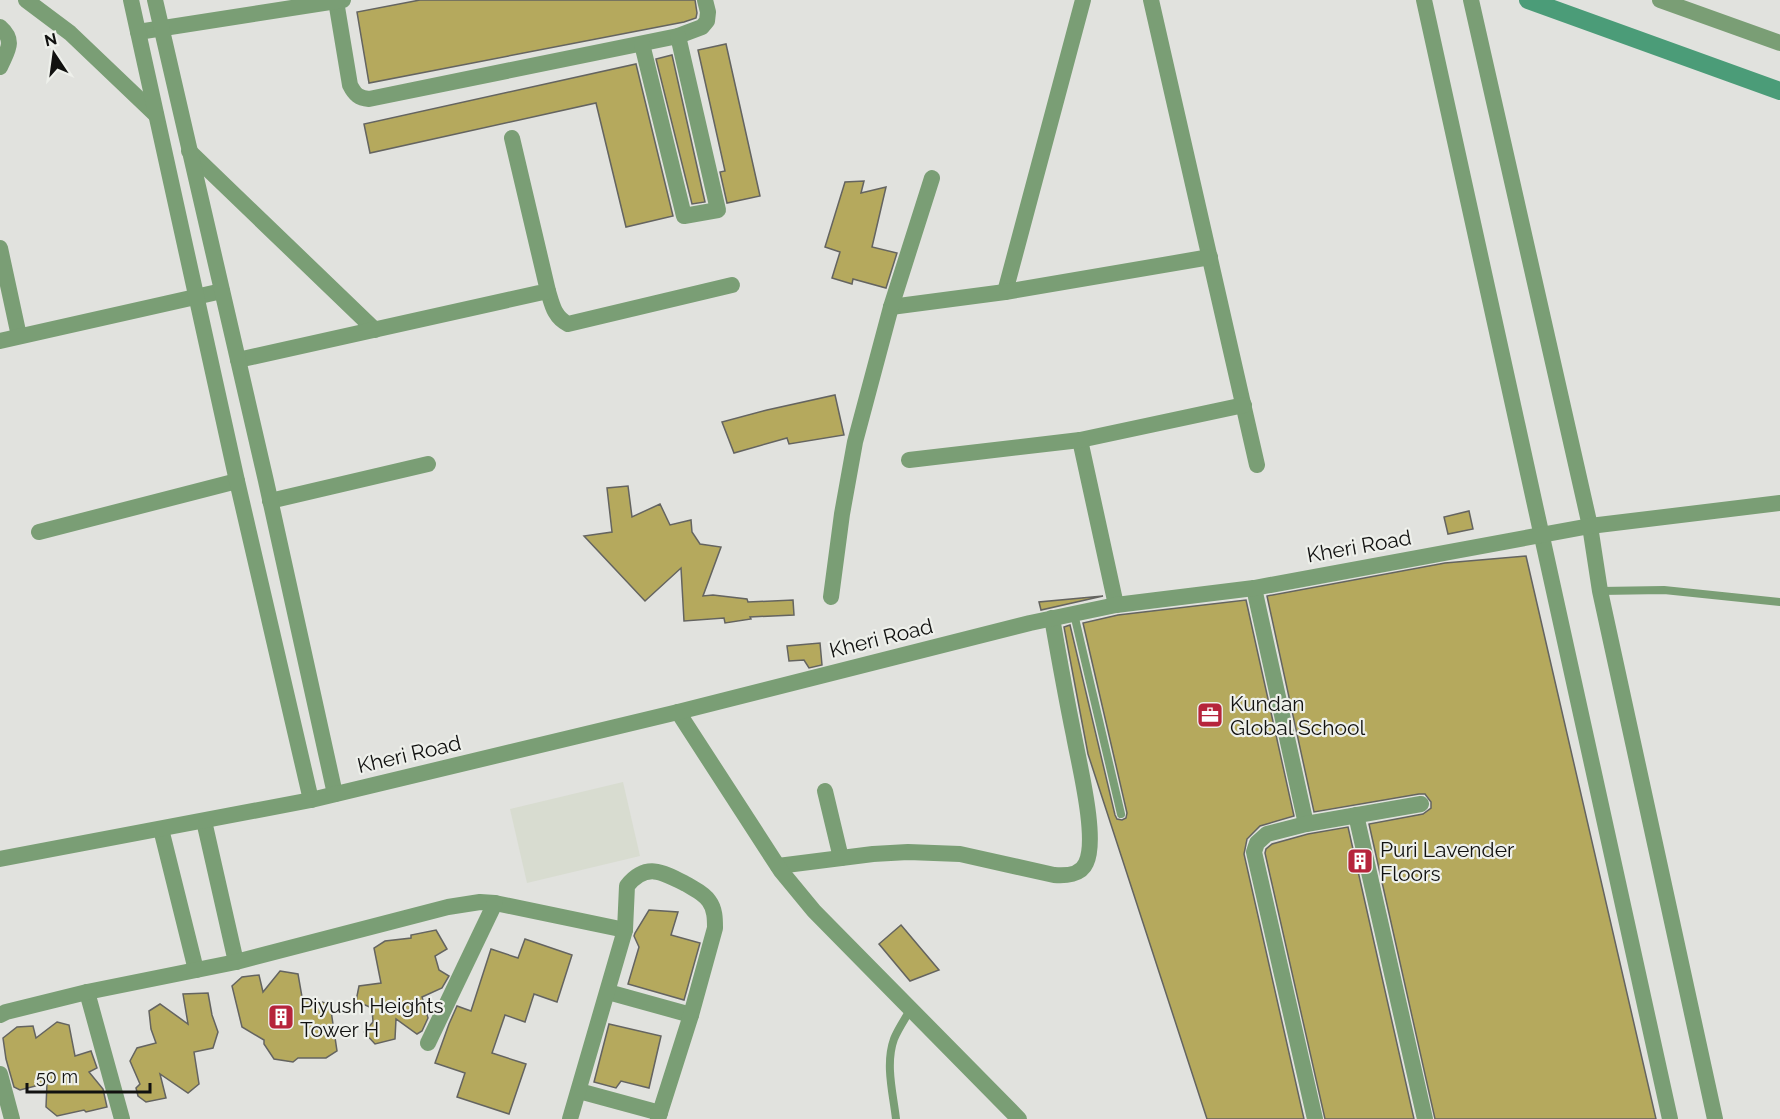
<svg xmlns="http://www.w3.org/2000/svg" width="1780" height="1119" font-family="Raleway,sans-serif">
  <rect width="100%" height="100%" fill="#e1e2de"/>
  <polygon fill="#d8dcd0" points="623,782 640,856 527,883 510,809"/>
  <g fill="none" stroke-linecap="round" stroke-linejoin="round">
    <polyline stroke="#4b9c78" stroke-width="18" points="1528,0 1780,91"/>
  </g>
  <g fill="#b5a95d" stroke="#646460" stroke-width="1.5">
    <polygon points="420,0 695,0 697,13 696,18 684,22 369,83 357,12"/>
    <polygon points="726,44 760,196 727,203 720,172 725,171 698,50"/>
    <polygon points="672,55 705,202 692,204 656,59"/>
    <polygon points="636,64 673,216 626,227 596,103 370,153 364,124"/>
    <polygon points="864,181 861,193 886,187 872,247 897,253 886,288 853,279 852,284 832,278 840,252 825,247 845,182"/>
    <polygon points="835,395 844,435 789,444 787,438 734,453 722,422 767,410"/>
    <polygon points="628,486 632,517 660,504 670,525 691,520 692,532 700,544 721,547 703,596 713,595 747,599 748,602 793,600 794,615 750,617 751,619 725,623 724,618 684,621 681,568 645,601 584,536 612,532 607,488"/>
    <polygon points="1469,511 1473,529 1448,534 1444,517"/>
    <polygon points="1526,556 1656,1119 1435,1119 1369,824 1423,814 1431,808 1431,802 1425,794 1419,794 1314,812 1267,596 1445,563"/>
    <polygon points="1103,596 1041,610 1039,602"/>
    <polygon points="1246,600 1294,816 1260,826 1247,839 1244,854 1304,1119 1207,1119 1088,754 1064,627 1070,625 1115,815 1117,819 1122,820 1126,818 1127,813 1083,623 1118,615"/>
    <polygon points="820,643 822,665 809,668 804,660 789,661 787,646"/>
    <polygon points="1348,827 1414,1119 1325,1119 1265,853 1266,849 1272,844 1308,834"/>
    <polygon points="649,910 678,912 671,935 700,943 684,1000 628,984 639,947 634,936 635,933"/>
    <polygon points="901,925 939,970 910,981 879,944"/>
    <polygon points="436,930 447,949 435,956 439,970 449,976 442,988 422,997 428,1018 422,1031 417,1034 396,1019 395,1039 375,1044 364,1032 373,1022 372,1008 356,1001 359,986 381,983 374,948 385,941 411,938 411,935"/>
    <polygon points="525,939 572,955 557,1002 534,994 525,1022 505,1015 492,1053 526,1064 509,1114 457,1097 465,1073 435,1063 449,1024 457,1006 471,1011 491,949 518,958"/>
    <polygon points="280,971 298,974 302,997 330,1004 337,1051 326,1058 298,1058 293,1062 274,1059 264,1044 264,1040 242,1027 232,986 242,977 259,975 263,992"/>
    <polygon points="208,993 212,1015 218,1032 213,1048 194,1052 199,1084 188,1093 160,1074 166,1098 146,1102 138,1096 136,1088 140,1084 130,1061 137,1048 156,1043 151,1029 149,1011 160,1004 188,1024 183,994"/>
    <polygon points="57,1022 69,1025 75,1056 91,1051 97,1068 89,1072 103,1089 107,1107 86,1112 84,1110 57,1116 46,1107 47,1083 20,1090 14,1087 6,1059 3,1038 17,1027 33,1026 36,1038"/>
    <polygon points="609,1024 661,1036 649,1088 621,1081 616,1088 594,1082"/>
  </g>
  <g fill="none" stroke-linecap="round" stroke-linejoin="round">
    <g stroke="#7a9e75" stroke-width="8">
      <polyline points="1600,591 1664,590 1780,602"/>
      <polyline points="1074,614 1121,814"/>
      <path d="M896,1119C893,1093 885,1064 894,1039C898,1029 905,1019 910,1010"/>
    </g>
    <g stroke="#7a9e75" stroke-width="16">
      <polyline points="26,0 70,33 156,115"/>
      <polyline points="1151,0 1257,465"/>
      <polyline points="1660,0 1780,43"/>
      <path d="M336,1L350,85C355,95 359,98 369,99L678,36L702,27L707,21L708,12L705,0"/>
      <path d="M0,27C16,41 7,51 0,67"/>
      <polyline points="138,32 343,0"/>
      <polyline points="642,44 684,216 718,210 678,36"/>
      <polyline points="189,151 375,330"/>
      <polyline points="0,248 19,336"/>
      <path d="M548,291C552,304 554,317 568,324L732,285"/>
      <polyline points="1005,292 1083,0"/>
      <polyline points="891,307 1005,292 1210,257"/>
      <polyline points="0,341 222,291"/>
      <polyline points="238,360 548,291 512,138"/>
      <polyline points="1080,440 1116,605"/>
      <polyline points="909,460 1080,440 1244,405"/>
      <polyline points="270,501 428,464"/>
      <polyline points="39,532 237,481"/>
      <polyline points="1254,588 1306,824"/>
      <polyline points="831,597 842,514 855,442 891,307 932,178"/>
      <polyline points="825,791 841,858"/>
      <polyline points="1356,815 1425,1119"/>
      <polyline points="204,821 236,962"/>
      <polyline points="161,829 196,970"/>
      <path d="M778,866L873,854L908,852L960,854L1054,875C1065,876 1081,875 1086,863C1098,839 1079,764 1074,736C1066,697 1059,658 1052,618"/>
      <polyline points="87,992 122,1119"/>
      <polyline points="608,992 691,1015"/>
      <polyline points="0,1015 6,1012 87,992 236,962 448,907 480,902 495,903 625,930"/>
      <polyline points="428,1043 495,903"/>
      <polyline points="0,1074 12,1119"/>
      <polyline points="579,1091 660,1113"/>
      <path d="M570,1119L625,930L627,886C646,862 663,872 686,884C694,889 704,893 709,901C715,909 715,919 715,928L691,1015L658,1119"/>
      <polyline points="1315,1119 1254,852 1257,843 1267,834 1306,824 1421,804"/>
    </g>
    <g stroke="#7a9e75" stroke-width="16">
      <polyline points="131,0 237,481 311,800"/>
      <polyline points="155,0 266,481 335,794"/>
      <polyline points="1424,0 1670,1119"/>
      <polyline points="1471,0 1590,526 1600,591 1715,1119"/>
      <polyline points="678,712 781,871 814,911 1019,1119"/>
      <polyline points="0,859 311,800 678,712 1030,623 1116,605 1254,588 1590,526 1780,503"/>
    </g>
  </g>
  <defs>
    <symbol id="office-square" viewBox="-11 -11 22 22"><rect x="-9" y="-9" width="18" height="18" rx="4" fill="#b6243b" stroke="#eef0eb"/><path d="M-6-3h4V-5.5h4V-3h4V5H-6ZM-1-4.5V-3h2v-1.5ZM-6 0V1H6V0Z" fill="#fff"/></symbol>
    <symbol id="building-square" viewBox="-11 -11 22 22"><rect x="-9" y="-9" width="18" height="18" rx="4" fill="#b6243b" stroke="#eef0eb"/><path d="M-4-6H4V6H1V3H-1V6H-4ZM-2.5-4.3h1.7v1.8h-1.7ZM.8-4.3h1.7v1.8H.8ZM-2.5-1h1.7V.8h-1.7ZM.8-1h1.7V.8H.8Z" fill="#fff"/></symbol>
  </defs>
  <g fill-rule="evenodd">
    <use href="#office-square" x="1195" y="700" width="30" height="30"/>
    <use href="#building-square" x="1345" y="846" width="30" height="30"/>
    <use href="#building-square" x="266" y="1002" width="30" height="30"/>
  </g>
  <g text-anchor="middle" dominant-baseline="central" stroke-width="4.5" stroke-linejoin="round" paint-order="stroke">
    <g font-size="21" fill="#111110" stroke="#eef0eb">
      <text transform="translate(1359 546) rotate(-10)">Kheri Road</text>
      <text transform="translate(881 638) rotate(-14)">Kheri Road</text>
      <text transform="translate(409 754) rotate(-13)">Kheri Road</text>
    </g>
    <g font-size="21" fill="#111110" stroke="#eef0eb" text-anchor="start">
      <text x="1230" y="703">Kundan<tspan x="1230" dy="24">Global School</tspan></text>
      <text x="1380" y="849">Puri Lavender<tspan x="1380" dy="24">Floors</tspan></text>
      <text x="300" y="1005">Piyush Heights<tspan x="300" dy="24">Tower H</tspan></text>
    </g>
  </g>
  <g transform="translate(54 54) rotate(347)" stroke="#eef0eb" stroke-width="4.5" paint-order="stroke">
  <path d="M0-4.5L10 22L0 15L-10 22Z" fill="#111110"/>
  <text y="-9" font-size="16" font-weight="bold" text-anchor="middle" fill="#111110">N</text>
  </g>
  <path d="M27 1083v9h123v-9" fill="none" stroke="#111110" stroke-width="3"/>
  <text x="36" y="1083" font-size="18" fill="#111110" stroke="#eef0eb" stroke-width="4.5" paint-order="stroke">50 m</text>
</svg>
